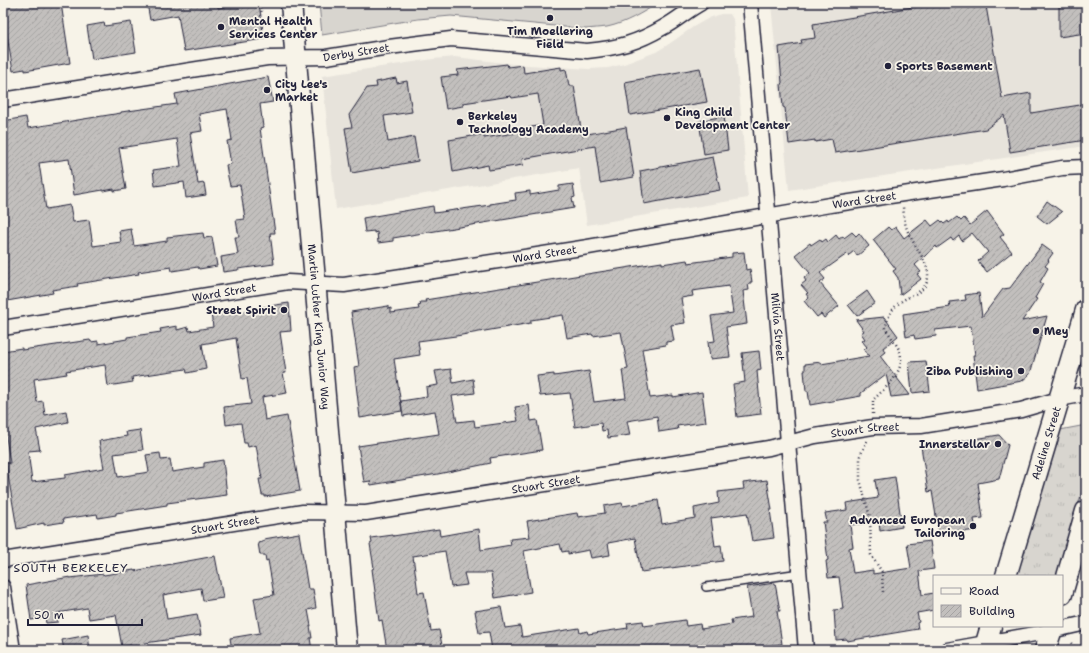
<svg xmlns="http://www.w3.org/2000/svg" width="1089" height="653" font-family="'Shantell Sans',sans-serif">
  <defs>
    <pattern id="grass-tufts" width="24" height="20" patternUnits="userSpaceOnUse"><rect width="24" height="20" fill="#d8d5cf"/><path d="M3 7l-1-3M5 7V3M7 7l1-3M15 17l-1-3M17 17v-4M19 17l1-3" fill="none" stroke="#b9b7b3"/></pattern>
    <pattern id="building-hatch" width="6" height="6" patternUnits="userSpaceOnUse"><rect width="6" height="6" fill="#c2bfbd"/><path d="M-1 1l2-2M0 6l6-6M5 7l2-2" fill="none" stroke="#a6a4a3"/></pattern>
  </defs>
  <rect width="100%" height="100%" fill="#f7f3e8"/>
  <filter id="ink" filterUnits="userSpaceOnUse"><feTurbulence type="fractalNoise" baseFrequency=".025" numOctaves="2"/><feDisplacementMap in="SourceGraphic" scale="8" xChannelSelector="R" yChannelSelector="G"/><feConvolveMatrix kernelMatrix="1 2 1 2 8 2 1 2 1" color-interpolation-filters="sRGB"/></filter>
  <g filter="url(#ink)">
    <g fill="#e7e3db">
      <polygon points="779,3 1086,3 1086,146 789,190 771,4"/>
      <polygon points="721,14 730,14 733,19 748,198 587,225 579,168 336,209 322,76 433,59 455,57 513,64 589,69 608,68 624,64 656,52 669,44 693,27 709,18"/>
    </g>
    <g fill="url(#grass-tufts)" stroke="#7d7c85">
      <polygon points="1086,345 1086,374 1083,374 1079,371"/>
      <polygon points="1086,425 1086,478 1057,576 1016,576 1060,430"/>
    </g>
    <path fill="#d8d5cf" stroke="#7d7c85" d="M319,3H658C642,13 626,23 607,27C600,28 593,28 586,29L451,16L418,19L322,35Z"/>
    <g fill="url(#building-hatch)" stroke="#22223b">
      <polygon points="3,3 61,3 70,63 25,71 25,69 13,71 3,12"/>
      <polygon points="147,3 218,3 218,8 248,3 259,3 264,39 184,51 178,15 150,20"/>
      <polygon points="936,3 971,3 973,8 986,6 1002,98 1031,93 1031,113 1086,104 1086,140 1010,152 1004,115 986,129 835,153 832,139 815,142 815,140 789,144 785,108 783,107 781,84 782,83 779,47 802,43 801,40 815,38 813,24"/>
      <polygon points="1059,3 1086,3 1086,33 1059,37"/>
      <polygon points="131,22 136,52 92,59 87,26 104,23 105,26"/>
      <polygon points="507,64 508,67 523,65 524,73 561,67 561,70 566,69 569,86 574,86 582,135 626,127 634,177 600,183 595,146 522,159 523,165 489,170 488,165 453,172 449,140 484,134 484,138 515,133 515,130 543,125 538,94 512,98 511,96 463,103 463,106 446,109 441,77 458,75 457,70"/>
      <polygon points="700,68 707,102 630,115 625,82"/>
      <polygon points="268,77 273,102 260,104 263,127 260,128 275,233 270,233 274,264 238,269 238,270 223,272 221,257 238,254 235,237 239,237 236,220 245,219 240,185 230,186 228,177 226,165 231,164 227,141 232,140 227,109 199,114 202,131 190,133 198,184 204,183 206,195 186,198 184,182 155,186 153,170 181,166 177,139 119,148 126,189 114,191 114,189 103,191 103,190 74,195 69,159 39,163 46,209 70,205 73,222 89,220 93,246 121,242 119,231 131,229 134,246 167,241 167,237 203,233 204,238 212,237 217,266 199,269 198,267 172,271 171,267 138,272 139,274 77,284 78,286 52,290 53,293 7,301 3,278 3,121 26,117 28,128 121,113 121,112 177,104 175,94"/>
      <polygon points="396,78 397,83 407,81 412,112 384,116 388,142 414,137 418,161 352,173 345,128 352,127 349,115 367,88 377,87 376,82"/>
      <polygon points="724,116 728,150 704,154 699,121"/>
      <polygon points="713,157 720,190 644,204 640,171"/>
      <polygon points="573,184 575,197 572,198 574,208 393,238 393,241 378,243 377,232 374,233 374,231 365,232 363,218 433,206 434,213 490,205 490,204 516,200 515,193 530,191 530,195 559,190 559,186"/>
      <polygon points="1047,201 1062,212 1047,224 1037,216"/>
      <polygon points="987,211 1004,234 1000,237 1012,252 987,272 978,261 988,252 972,233 962,241 959,236 953,241 951,238 937,248 936,246 915,265 921,272 917,274 921,279 900,295 898,278 893,271 896,269 873,240 888,227 891,230 896,227 904,238 927,220 932,226 940,220 944,224 948,221 949,223 957,217 961,221 964,218 970,225"/>
      <polygon points="852,232 856,236 859,233 869,246 857,256 854,251 848,256 847,254 820,273 825,279 820,283 839,306 824,318 821,314 817,317 804,301 809,298 806,294 808,293 801,285 806,281 804,278 810,273 795,255 810,243 811,245 820,239 822,242 826,239 828,242 836,235 839,239 843,236 844,238"/>
      <polygon points="1042,245 1053,253 1048,260 1049,261 1045,266 1048,268 1040,282 1043,284 1035,298 1037,299 1022,321 1047,316 1030,374 1022,381 977,389 973,355 975,355 971,326 935,330 936,336 915,339 914,335 906,337 903,314 950,307 949,302 966,300 965,295 979,293 982,317 1003,289 1010,288"/>
      <polygon points="744,252 746,270 750,269 752,282 750,282 750,284 748,284 749,290 743,291 747,324 726,327 730,357 710,359 708,342 715,341 711,316 733,313 729,286 692,291 693,296 681,298 685,323 671,325 674,341 666,342 666,345 642,349 650,398 673,395 673,397 702,392 706,422 677,426 678,429 659,432 657,416 627,421 630,435 608,438 607,430 602,431 601,423 575,427 570,393 540,396 537,376 554,374 554,376 589,371 594,402 626,398 622,370 628,369 621,332 593,336 592,334 567,338 563,315 531,320 531,323 456,336 418,341 420,355 394,359 402,411 360,418 354,367 359,366 351,312 388,306 388,309 391,308 391,313 419,309 418,306 421,305 420,302 426,302 425,300 662,262 662,264 687,260 688,263 732,257 732,253"/>
      <polygon points="867,291 875,303 857,316 848,305"/>
      <polygon points="289,303 291,331 280,332 286,373 283,373 287,393 262,397 265,420 287,416 300,491 265,497 265,495 262,495 259,479 262,479 256,445 248,447 247,443 244,443 241,423 226,425 224,407 251,404 247,378 242,379 236,338 202,344 206,369 187,373 186,369 132,377 133,382 108,386 105,365 66,371 67,374 34,379 37,402 43,401 45,415 66,411 68,422 36,429 40,450 28,451 32,482 65,478 65,475 104,468 99,441 127,436 126,432 140,430 143,450 114,454 118,477 149,472 146,455 160,453 161,460 170,459 172,472 204,467 204,463 223,460 227,495 167,503 167,505 116,513 116,515 98,518 97,514 63,519 64,522 44,525 44,523 17,529 6,463 10,463 3,417 3,351 22,348 22,350 90,340 91,342 98,341 98,344 127,339 127,337 161,332 160,329 177,326 177,330 188,327 189,331 213,327 211,313 230,310 231,314 257,309 256,308"/>
      <polygon points="884,317 898,336 883,348 885,352 880,356 910,395 891,397 886,374 861,393 861,396 810,405 808,391 806,391 804,371 805,371 805,364 821,362 821,364 869,356 864,350 867,347 862,341 865,339 861,333 864,331 856,320"/>
      <polygon points="759,351 761,370 757,371 761,414 737,417 733,384 745,382 742,353"/>
      <polygon points="926,361 930,391 912,393 909,362"/>
      <polygon points="451,369 453,383 473,379 475,393 452,396 457,422 474,420 475,427 518,421 515,407 529,405 531,421 537,420 542,450 490,458 491,463 438,474 371,485 370,481 364,482 358,446 439,434 435,411 403,416 401,401 427,397 426,387 438,385 435,371"/>
      <polygon points="999,435 1008,445 999,479 978,483 983,518 974,519 976,530 939,535 932,491 928,492 921,446 938,443 938,445"/>
      <polygon points="895,477 902,527 880,531 879,522 850,525 853,547 849,548 853,573 873,570 873,574 911,568 907,544 930,541 934,569 919,571 922,595 934,593 934,610 917,613 919,622 917,623 918,629 847,641 847,639 836,640 834,610 843,609 839,577 828,578 826,561 828,560 823,522 827,522 825,513 847,510 846,503 878,498 875,480"/>
      <polygon points="767,480 772,510 770,510 774,538 752,541 747,513 711,518 715,546 721,545 723,561 641,572 635,538 608,543 610,555 591,558 589,550 568,554 568,551 562,552 560,544 524,551 531,592 495,598 491,573 464,573 467,585 451,587 445,551 413,556 418,593 424,592 431,631 439,630 443,650 387,650 382,620 379,621 372,569 374,568 370,544 372,543 371,538 393,535 393,536 439,529 440,536 479,529 481,550 511,545 510,539 530,537 527,521 577,513 578,517 605,513 604,506 622,503 623,506 658,500 662,524 695,518 694,508 719,503 718,492 744,489 743,483"/>
      <polygon points="299,533 308,589 313,589 316,608 308,610 311,626 310,626 312,638 310,638 312,650 232,650 230,638 260,633 254,598 274,595 268,560 266,561 265,555 260,555 258,543 265,541 264,539"/>
      <polygon points="215,556 223,598 203,601 201,588 163,595 167,619 197,614 201,635 145,643 146,648 132,650 131,645 122,647 116,615 89,619 87,608 57,613 58,622 46,623 45,618 31,620 26,585 70,577 70,578 103,574 104,575 134,570 134,571"/>
      <polygon points="775,583 780,611 777,611 782,644 732,650 492,650 489,632 479,633 475,611 501,607 505,628 520,626 522,637 579,628 580,633 587,631 588,634 628,628 627,623 643,621 644,626 685,620 686,626 700,624 701,629 732,624 731,620 752,617 747,587"/>
      <polygon points="88,635 90,650 64,650 62,640"/>
    </g>
    <g fill="none" stroke-linecap="round" stroke-linejoin="round">
      <defs>
        <polyline id="lane" points="706,587 800,573"/>
        <g id="street">
          <path id="s1" d="M750,3L806,650"/>
          <path id="s2" d="M3,100L267,58L326,57L389,47L451,39L587,51C618,48 637,43 664,27C677,20 688,10 701,3"/>
          <path id="s3" d="M3,328L288,282L344,285L588,247L830,205L1003,179L1062,168L1086,167"/>
          <path id="s4" d="M3,560L303,512L366,513L769,448L815,436L873,427L921,426L1021,410L1059,399L1086,394"/>
          <polyline points="3,587 13,650"/>
          <polyline points="947,650 1051,631 1086,623"/>
        </g>
        <g id="secondary">
          <path id="s5" d="M291,3L347,650"/>
          <path id="s6" d="M1006,576L1086,310"/>
          <polyline points="1062,594 1086,511"/>
          <polyline points="984,650 991,626"/>
          <polyline points="1045,650 1053,626"/>
        </g>
      </defs>
      <use href="#lane" stroke="#22223b" stroke-width="10"/>
      <use href="#street" stroke="#22223b" stroke-width="17"/>
      <use href="#secondary" stroke="#22223b" stroke-width="23"/>
      <g stroke="#22223b" stroke-width="2.5" stroke-dasharray="1 3" stroke-linecap="butt">
        <polyline points="260,3 262,15"/>
        <path d="M873,414V400C885,388 906,372 900,352C898,346 889,334 885,328C888,318 890,311 898,304C909,294 927,294 928,276C929,262 911,242 907,229C904,222 904,214 903,207"/>
        <polyline points="867,441 860,456 860,480 870,517 871,555 882,572 883,593"/>
        <polyline points="1071,643 1077,650"/>
      </g>
      <use href="#lane" stroke="#f7f3e8" stroke-width="7"/>
      <use href="#street" stroke="#f7f3e8" stroke-width="14"/>
      <use href="#secondary" stroke="#f7f3e8" stroke-width="20"/>
    </g>
  </g>
  <g fill="#22223b" stroke="#f7f3e8" stroke-width="1.5">
    <circle cx="550" cy="18" r="4"/>
    <circle cx="221" cy="27" r="4"/>
    <circle cx="888" cy="66" r="4"/>
    <circle cx="267" cy="90" r="4"/>
    <circle cx="667" cy="118" r="4"/>
    <circle cx="460" cy="122" r="4"/>
    <circle cx="284" cy="310" r="4"/>
    <circle cx="1036" cy="331" r="4"/>
    <circle cx="1021" cy="371" r="4"/>
    <circle cx="998" cy="444" r="4"/>
    <circle cx="973" cy="526" r="4"/>
  </g>
  <g text-anchor="middle" dominant-baseline="central" stroke-width="3.5" stroke-linejoin="round" paint-order="stroke">
    <g font-size="11" font-weight="bold" fill="#22223b" stroke="#f7f3e8" text-anchor="start">
      <text x="229" y="21">Mental Health<tspan x="229" dy="13">Services Center</tspan></text>
      <text x="550" y="31" text-anchor="middle">Tim Moellering<tspan x="550" dy="13">Field</tspan></text>
      <text x="896" y="66">Sports Basement</text>
      <text x="275" y="84">City Lee's<tspan x="275" dy="13">Market</tspan></text>
      <text x="675" y="112">King Child<tspan x="675" dy="13">Development Center</tspan></text>
      <text x="468" y="116">Berkeley<tspan x="468" dy="13">Technology Academy</tspan></text>
      <text x="276" y="310" text-anchor="end">Street Spirit</text>
      <text x="1044" y="331">Mey</text>
      <text x="1013" y="371" text-anchor="end">Ziba Publishing</text>
      <text x="990" y="444" text-anchor="end">Innerstellar</text>
      <text x="965" y="520" text-anchor="end">Advanced European<tspan x="965" dy="13">Tailoring</tspan></text>
    </g>
    <g font-size="11" fill="#22223b" stroke="#f7f3e8">
      <text stroke="none"><textPath href="#s2" startOffset="357">Derby Street</textPath></text>
      <text stroke="none"><textPath href="#s3" startOffset="872">Ward Street</textPath></text>
      <text stroke="none"><textPath href="#s3" startOffset="548">Ward Street</textPath></text>
      <text stroke="none"><textPath href="#s3" startOffset="224">Ward Street</textPath></text>
      <text stroke="none"><textPath href="#s5" startOffset="325">Martin Luther King Junior Way</textPath></text>
      <text stroke="none"><textPath href="#s1" startOffset="325">Milvia Street</textPath></text>
      <text stroke="none"><textPath href="#s4" startOffset="873">Stuart Street</textPath></text>
      <text stroke="none"><textPath href="#s6" startOffset="139">Adeline Street</textPath></text>
      <text stroke="none"><textPath href="#s4" startOffset="549">Stuart Street</textPath></text>
      <text stroke="none"><textPath href="#s4" startOffset="225">Stuart Street</textPath></text>
    </g>
    <g font-size="12" letter-spacing="1" fill="#22223b" stroke="#f7f3e8">
      <text x="71" y="568">SOUTH BERKELEY</text>
    </g>
  </g>
  <rect width="1089" height="653" fill="none" stroke="#f7f3e8" stroke-width="16"/>
  <rect x="8" y="8" width="1073" height="637" fill="none" stroke="#22223b" stroke-width="1.5" filter="url(#ink)"/>
  <rect x="933" y="575" width="130" height="52" fill="#f7f3e8" stroke="#a29fa3"/>
  <rect x="941" y="588" width="20" height="6" fill="#f7f3e8" stroke="#a29fa3"/>
  <text x="969" y="595" font-size="12" fill="#22223b">Road</text>
  <rect x="941" y="605" width="20" height="12" fill="url(#building-hatch)" stroke="#a29fa3"/>
  <text x="969" y="615" font-size="12" fill="#22223b">Building</text>
  <path d="M28 619v6h114v-6" fill="none" stroke="#22223b" stroke-width="2"/>
  <text x="34" y="619" font-size="12" fill="#22223b" stroke="#f7f3e8" stroke-width="3" paint-order="stroke">50 m</text>
</svg>
